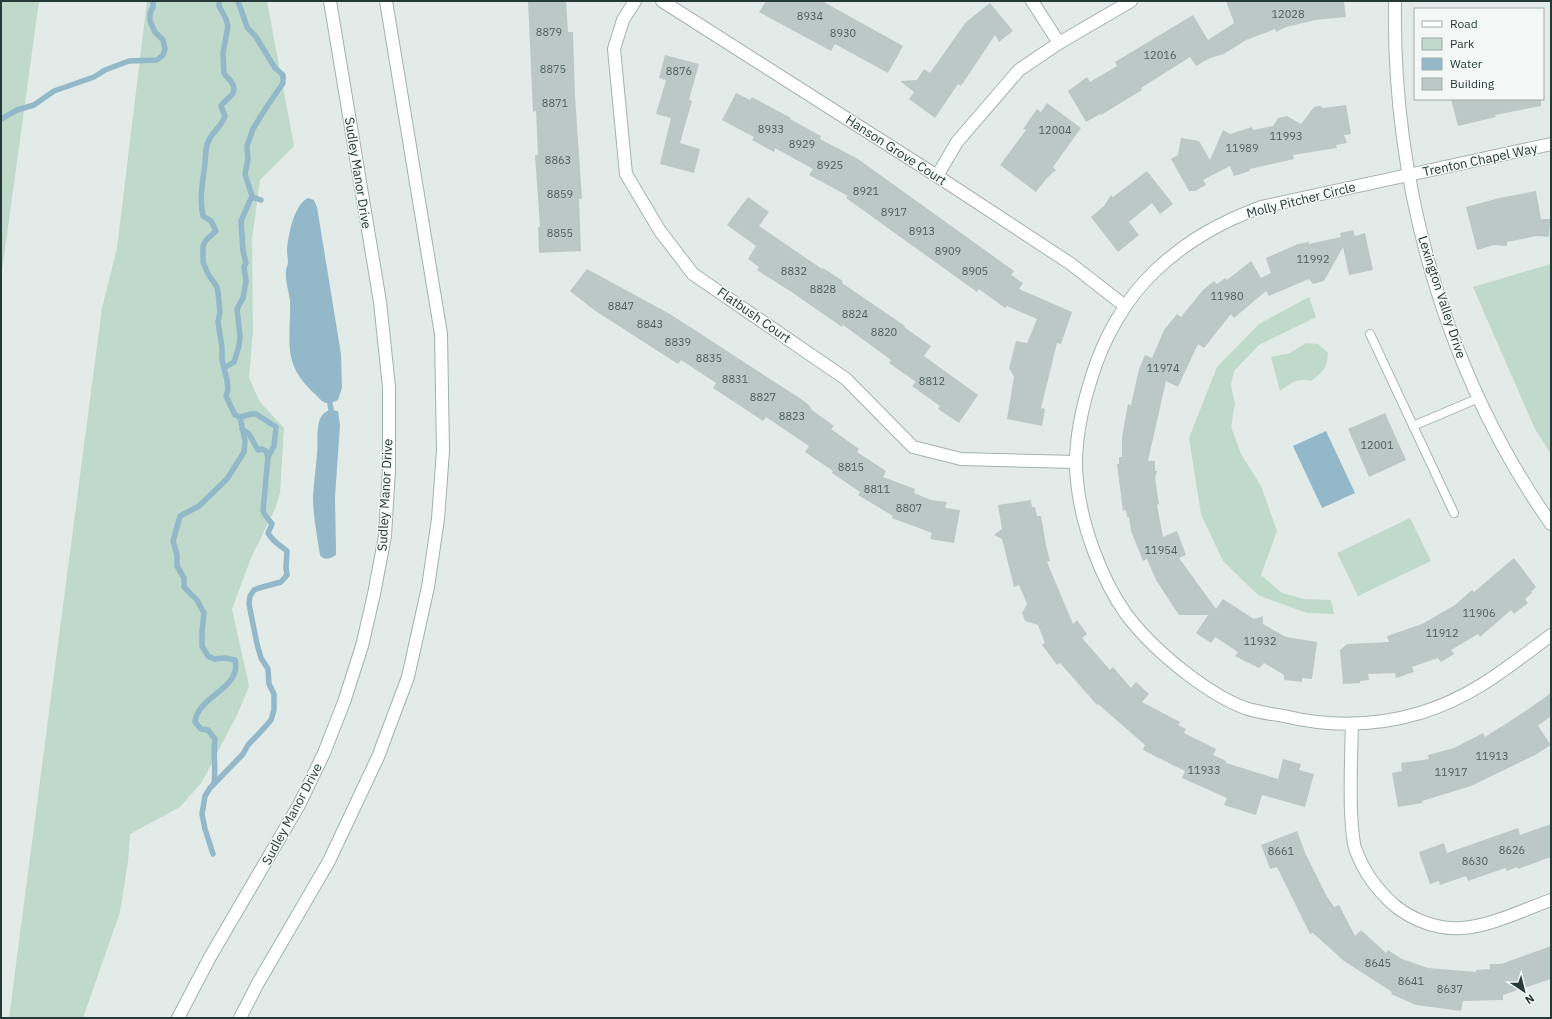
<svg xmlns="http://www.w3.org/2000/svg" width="1552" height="1019" font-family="'IBM Plex Sans',sans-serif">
  <rect width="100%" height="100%" fill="#e3ebe9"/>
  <g fill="#bfd9ca">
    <polygon points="1,1 39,1 1,278"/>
    <polygon points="147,1 267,1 294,146 260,180 252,239 253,331 249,378 260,402 284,428 280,493 275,509 251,558 232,609 249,686 237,715 202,782 180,807 130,834 128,861 120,912 83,1018 9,1018 102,308 117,248"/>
    <polygon points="1551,264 1551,454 1535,429 1473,287"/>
    <polygon points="1309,297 1316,317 1259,345 1234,371 1231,385 1235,404 1231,427 1241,454 1261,486 1277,531 1261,575 1282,593 1304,599 1331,600 1334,614 1307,613 1258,595 1223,561 1201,514 1189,438 1217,367 1259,324"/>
    <path d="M1306,343L1318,344L1328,353C1327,369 1323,372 1311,381C1299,377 1289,384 1280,391L1271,357L1290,353Z"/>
    <polygon points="1410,518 1431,561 1358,596 1337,553"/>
  </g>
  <g fill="#92b8c9">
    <path d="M308,198L314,200L317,207L341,354L342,388L338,400C325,406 324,403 315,394C281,363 291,342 290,301C289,291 285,282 286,271C286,268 288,265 288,262C288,258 287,254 287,250C288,236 294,204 308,198Z"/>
    <path d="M331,410L338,411L340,425L335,497L336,551V555C330,559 324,561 320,555C317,535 313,516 313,496C314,482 316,467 317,453C319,441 313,413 331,410Z"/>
    <polygon points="1326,431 1355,493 1322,508 1293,446"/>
  </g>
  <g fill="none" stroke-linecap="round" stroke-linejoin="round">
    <g stroke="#92b8c9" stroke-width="5.5">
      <polyline points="1,119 17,110 34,105 54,91 94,77 105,70 129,61 157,60 163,55 165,49 163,40 155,32 150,21 150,13 153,7 153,1"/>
      <polyline points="252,197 261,200"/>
      <polyline points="224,368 234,362 239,346 240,336 237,309 243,298 246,281 244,267 246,263 243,251 241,221 252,196 245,174 248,159 247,146 253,129 264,111 283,83 283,75 275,68 256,37 247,27 238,1"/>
      <polyline points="330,404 331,410"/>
      <polyline points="242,429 249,434 258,450 262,449 266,451 268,457"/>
      <path d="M214,784C216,769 213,754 215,739L208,730L201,729L195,722C197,696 242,689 235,660L225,658L214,659L208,656L202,646V632L204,613L197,600L184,587V578L177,566V555L173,541L180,516L199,506L227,479L244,452L245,441L240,417"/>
      <path d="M213,854L205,829L202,814L205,796L210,788L243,754L248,745L265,727L271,720L274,710V694L269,684L268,669L261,658L257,644L249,604L250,596L254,590L259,588L281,582L287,575L286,568L287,551C279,544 274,543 268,533L272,524C269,519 265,517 263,511L268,457L274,446L276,427L256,414H252L240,417L235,415L226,396L228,389L227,380L222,360V347L218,322L220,312L218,292L217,287L208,274L203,262V246L206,240L216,231L211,221L203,216C199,196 203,182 205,163C206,156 205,149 208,142C212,132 222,126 225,116L221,106C226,98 239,94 232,83C230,79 226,77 224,73L223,53L228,26L226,19L219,6V1"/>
    </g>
  </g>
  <g fill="#bcc8c5">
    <polygon points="528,1 566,1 568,32 573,32 575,96 582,199 579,199 581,251 539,253 538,227 540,227 535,155 538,155 536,111 533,112"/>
    <polygon points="766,1 822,1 903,46 888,73 835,44 831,51 759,12"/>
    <polygon points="1226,1 1344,1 1346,17 1316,20 1286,27 1276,32 1275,29 1246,40 1224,54 1210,58 1196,66 1190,57 1141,88 1142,90 1101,115 1100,114 1086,122 1068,91 1087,77 1090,82 1117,66 1115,62 1193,15 1208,40 1234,23"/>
    <polygon points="990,3 1013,31 999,42 995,35 961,86 958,84 935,118 909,99 914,92 900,81 917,80 924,69 930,73 966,22"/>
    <polygon points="665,55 699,64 689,100 692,101 680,143 700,149 694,173 660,164 671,118 656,114 666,80 659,78"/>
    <polygon points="736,93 750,100 752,97 791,118 790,119 821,136 820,139 858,159 1014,271 1011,275 1023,283 1019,289 1072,312 1061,344 1057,343 1041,408 1045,409 1042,426 1007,419 1014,377 1009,368 1016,341 1027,343 1037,319 1007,306 1005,308 979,289 977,292 846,198 848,196 809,175 813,169 775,148 774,152 752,140 754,137 722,120"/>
    <polygon points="1451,99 1541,99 1541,106 1495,115 1496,117 1458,126"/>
    <polygon points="1047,103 1081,128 1053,167 1056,170 1047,178 1036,192 1000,165 1026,130 1023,129 1037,109 1041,112"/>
    <polygon points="1346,105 1351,134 1344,135 1347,143 1336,145 1337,148 1293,155 1294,159 1250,169 1250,171 1234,176 1230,166 1203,180 1206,185 1195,191 1189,191 1171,159 1178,155 1181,138 1199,141 1210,160 1223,130 1230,134 1252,127 1253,130 1273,126 1278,118 1287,116 1301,124 1314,107 1320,106 1323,108"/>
    <polygon points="1147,171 1173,204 1160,214 1152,203 1129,222 1139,235 1118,252 1091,217 1104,206 1111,195 1113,197"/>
    <polygon points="1536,191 1541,219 1550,219 1549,237 1537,236 1507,242 1507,246 1494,245 1477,250 1466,207 1499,198"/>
    <polygon points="748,197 769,212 759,226 822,269 823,268 843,281 842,283 905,326 904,327 931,346 924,356 978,395 959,423 938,409 940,406 912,386 916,382 889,363 891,360 843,325 842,327 793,293 757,270 759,267 748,259 756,246 727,225"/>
    <polygon points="1353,230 1355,236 1365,233 1373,270 1349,275 1343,247 1324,281 1313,284 1309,279 1269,296 1266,291 1234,318 1231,314 1204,348 1198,344 1178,387 1166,381 1148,461 1155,461 1155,471 1157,471 1155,478 1159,504 1157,505 1163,537 1177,531 1186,555 1179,558 1216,609 1223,599 1254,619 1263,616 1263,624 1286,637 1317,642 1312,679 1302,678 1302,682 1284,680 1284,675 1264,663 1259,668 1235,656 1238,652 1215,637 1211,643 1196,633 1208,615 1179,615 1156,580 1147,559 1143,561 1131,531 1129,517 1127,517 1126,510 1123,511 1117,464 1119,464 1119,457 1122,457 1122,437 1128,404 1131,405 1139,369 1145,355 1152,358 1164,330 1177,314 1181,317 1203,290 1214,281 1217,284 1225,278 1227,280 1251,261 1261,278 1271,273 1266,258 1298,244 1309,242 1309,244 1341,237 1340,233"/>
    <polygon points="587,269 670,314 801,399 809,405 812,410 834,426 831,429 859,449 857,452 886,471 883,477 915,489 914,493 931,500 947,502 945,508 960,510 954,543 930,539 932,533 892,518 893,516 858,495 860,492 832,473 833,471 805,452 809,446 766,417 763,421 713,388 716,383 681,360 678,364 594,310 570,291"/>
    <polygon points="1385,413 1406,460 1369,477 1348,429"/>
    <polygon points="1031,500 1032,507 1035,507 1037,516 1041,516 1046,545 1050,561 1047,562 1073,624 1077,620 1087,634 1082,638 1110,670 1113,667 1131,688 1136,682 1149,694 1142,702 1180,722 1178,725 1186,729 1184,733 1216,749 1213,755 1226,761 1226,763 1278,779 1283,759 1301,764 1299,770 1314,774 1305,807 1262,795 1256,815 1224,805 1227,798 1182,778 1185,771 1143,750 1145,745 1098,704 1097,705 1060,663 1057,665 1042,645 1045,643 1038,625 1025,621 1022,613 1027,604 1019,585 1014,587 1002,539 994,535 1002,529 998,505"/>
    <polygon points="1514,558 1536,587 1531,592 1532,593 1525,599 1528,603 1514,614 1511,610 1480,637 1478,634 1451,650 1454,654 1441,662 1438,658 1412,667 1414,672 1396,678 1395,673 1368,674 1369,680 1360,681 1360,683 1343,684 1340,650 1347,644 1389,642 1387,636 1422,624 1455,605 1472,590 1474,592"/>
    <polygon points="1551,693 1551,716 1538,726 1551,745 1535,755 1471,786 1422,801 1423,803 1398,807 1392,773 1402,771 1401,763 1429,759 1428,755 1454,748 1483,733 1485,737 1527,710"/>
    <polygon points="1551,824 1551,857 1518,869 1517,867 1507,871 1505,868 1468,881 1466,876 1440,885 1439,881 1430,884 1419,852 1444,843 1447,853 1518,828 1520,835"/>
    <polygon points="1297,831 1306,855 1326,895 1334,907 1339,905 1355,936 1361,930 1386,953 1388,950 1402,959 1428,968 1476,972 1476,970 1490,969 1490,964 1501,964 1551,946 1551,979 1503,995 1503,1000 1463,1001 1461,1011 1416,1005 1391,994 1392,992 1344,961 1313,933 1310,934 1277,867 1270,869 1261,845"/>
  </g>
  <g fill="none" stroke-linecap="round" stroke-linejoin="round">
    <defs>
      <g id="service">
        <polyline points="1370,334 1454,513"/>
        <polyline points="1413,426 1479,398"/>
      </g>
      <g id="minor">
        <polyline points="635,1 623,20 614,49 626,174 660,231 693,274 846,379 913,447 961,459 1076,462"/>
        <polyline points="662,1 937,176 1071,264 1125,306"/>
        <polyline points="1032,1 1059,43"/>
        <path d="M1551,144L1261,207C1221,222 1188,240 1156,270C1125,299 1103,339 1091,379C1081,411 1073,447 1077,481C1081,524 1101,579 1126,614C1144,638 1166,658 1190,676C1206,688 1226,701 1245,708C1257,712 1271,714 1284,716C1329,727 1376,726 1420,713C1473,697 1508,667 1551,635"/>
        <polyline points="937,176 957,142 1019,70 1059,43 1131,1"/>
        <path d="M1352,724C1351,754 1350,783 1351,812C1352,824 1352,837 1355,848C1363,871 1376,889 1394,905C1412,920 1438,930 1462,928C1491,926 1523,910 1551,900"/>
      </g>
      <path id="tertiary" d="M1395,1C1392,184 1445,373 1551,524"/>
      <g id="secondary">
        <polyline points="178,1018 210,957 299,805 324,753 344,702 362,646 374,594 385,536 389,469 389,387 380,302 330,1"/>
        <polyline points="240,1018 258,983 329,861 378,757 408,677 428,587 438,519 443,451 441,334 386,1"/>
      </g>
    </defs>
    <use href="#service" stroke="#a6b2b0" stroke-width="10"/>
    <use href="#minor" stroke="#a6b2b0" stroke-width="14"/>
    <use href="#tertiary" stroke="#a6b2b0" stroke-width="14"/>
    <use href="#secondary" stroke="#a0b2ae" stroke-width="14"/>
    <use href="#service" stroke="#fff" stroke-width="8"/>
    <use href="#minor" stroke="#fff" stroke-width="12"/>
    <use href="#tertiary" stroke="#fff" stroke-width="12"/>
    <use href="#secondary" stroke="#fff" stroke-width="12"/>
  </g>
  <g text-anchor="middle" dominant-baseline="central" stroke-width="3" stroke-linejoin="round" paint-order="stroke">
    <g font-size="11" fill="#4b5e5a">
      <text x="1288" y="14">12028</text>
      <text x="810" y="16">8934</text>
      <text x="549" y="32">8879</text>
      <text x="843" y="33">8930</text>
      <text x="1160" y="55">12016</text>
      <text x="553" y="69">8875</text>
      <text x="679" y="71">8876</text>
      <text x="555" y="103">8871</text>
      <text x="771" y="129">8933</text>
      <text x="1055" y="130">12004</text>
      <text x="1286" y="136">11993</text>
      <text x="802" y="144">8929</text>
      <text x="1242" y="148">11989</text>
      <text x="558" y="160">8863</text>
      <text x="830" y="165">8925</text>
      <text x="866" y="191">8921</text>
      <text x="560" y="194">8859</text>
      <text x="894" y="212">8917</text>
      <text x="922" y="231">8913</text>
      <text x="560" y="233">8855</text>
      <text x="948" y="251">8909</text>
      <text x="1313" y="259">11992</text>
      <text x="794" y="271">8832</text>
      <text x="975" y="271">8905</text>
      <text x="823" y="289">8828</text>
      <text x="1227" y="296">11980</text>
      <text x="621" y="306">8847</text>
      <text x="855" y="314">8824</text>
      <text x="650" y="324">8843</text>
      <text x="884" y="332">8820</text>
      <text x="678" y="342">8839</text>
      <text x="709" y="358">8835</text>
      <text x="1163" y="368">11974</text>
      <text x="735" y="379">8831</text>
      <text x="932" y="381">8812</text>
      <text x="763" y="397">8827</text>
      <text x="792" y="416">8823</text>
      <text x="1377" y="445">12001</text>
      <text x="851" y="467">8815</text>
      <text x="877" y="489">8811</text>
      <text x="909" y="508">8807</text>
      <text x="1161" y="550">11954</text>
      <text x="1479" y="613">11906</text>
      <text x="1442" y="633">11912</text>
      <text x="1260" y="641">11932</text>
      <text x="1492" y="756">11913</text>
      <text x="1204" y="770">11933</text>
      <text x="1451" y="772">11917</text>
      <text x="1512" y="850">8626</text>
      <text x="1281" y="851">8661</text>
      <text x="1475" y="861">8630</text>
      <text x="1378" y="963">8645</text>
      <text x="1411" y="981">8641</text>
      <text x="1450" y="989">8637</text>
    </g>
    <g font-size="13" fill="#253a37" stroke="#f3f8f6">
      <text transform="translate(896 150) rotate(33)">Hanson Grove Court</text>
      <text transform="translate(1480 160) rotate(-12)">Trenton Chapel Way</text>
      <text transform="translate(358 173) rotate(81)">Sudley Manor Drive</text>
      <text transform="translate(1301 200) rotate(-14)">Molly Pitcher Circle</text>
      <text transform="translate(1442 297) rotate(72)">Lexington Valley Drive</text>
      <text transform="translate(754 315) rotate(35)">Flatbush Court</text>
      <text transform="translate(385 495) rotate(-87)">Sudley Manor Drive</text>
      <text transform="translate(292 814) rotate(-62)">Sudley Manor Drive</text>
    </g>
  </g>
  <rect width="1552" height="1019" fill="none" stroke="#253a37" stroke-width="4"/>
  <rect x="1414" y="8" width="130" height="92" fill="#f3f8f6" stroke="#a1acaa"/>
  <rect x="1422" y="21" width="20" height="6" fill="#ffffff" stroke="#a1acaa"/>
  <text x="1450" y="28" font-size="12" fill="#253a37">Road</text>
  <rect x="1422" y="38" width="20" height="12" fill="#bfd9ca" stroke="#a1acaa"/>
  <text x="1450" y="48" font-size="12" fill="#253a37">Park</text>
  <rect x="1422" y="58" width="20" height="12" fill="#92b8c9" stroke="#a1acaa"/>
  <text x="1450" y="68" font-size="12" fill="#253a37">Water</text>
  <rect x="1422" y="78" width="20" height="12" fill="#bcc8c5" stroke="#a1acaa"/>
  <text x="1450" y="88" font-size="12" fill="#253a37">Building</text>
  <g transform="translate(1524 991) rotate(145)" stroke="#f3f8f6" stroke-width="3" paint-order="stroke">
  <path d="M0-3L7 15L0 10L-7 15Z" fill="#253a37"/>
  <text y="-6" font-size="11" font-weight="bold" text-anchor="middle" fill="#253a37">N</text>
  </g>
</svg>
